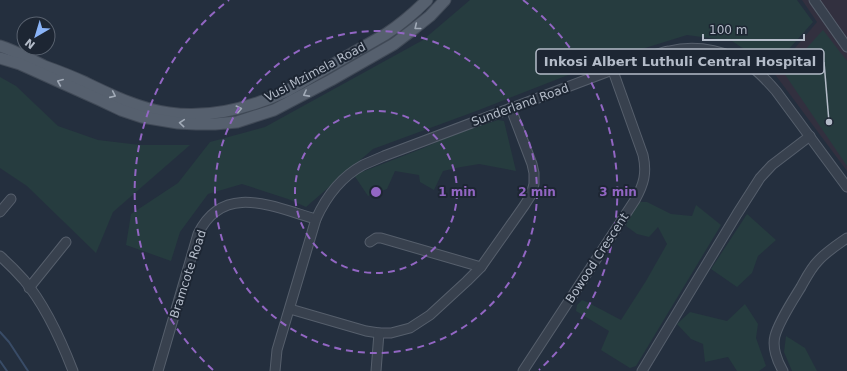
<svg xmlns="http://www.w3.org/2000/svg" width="847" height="371" font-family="'DejaVu Sans',sans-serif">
  <rect width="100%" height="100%" fill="#242f3e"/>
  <polygon fill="#32303f" points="802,0 847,0 847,171 774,73 817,22"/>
  <g fill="#263c3f">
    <polygon points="470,0 797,0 813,22 772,68 732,41 687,35 629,53 586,68 479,110 373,149 306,207 288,199 242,184 208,194 180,232 171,261 126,245 131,214 178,183 210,142 265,127 423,40"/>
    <polygon points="823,30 847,61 847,166 784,73"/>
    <polygon points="0,77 16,86 58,126 98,140 140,145 190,145 113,212 96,253 27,186 0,168"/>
    <polygon points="498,120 504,121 516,171 479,164 461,167 443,171 434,190 420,182 419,175 395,171 387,189 368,196 354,175 421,149 453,135"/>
    <polygon points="640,202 647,202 671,214 692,216 696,205 721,225 636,366 630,368 601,350 609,331 576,311 577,305 582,300 587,302 621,320 646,281 667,244 658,227 649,237 637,234 626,226 628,219"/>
    <polygon points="747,214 776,240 758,256 752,273 737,287 711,269"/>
    <polygon points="745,304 758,324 756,338 766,366 759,371 737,371 728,357 705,362 703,344 691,339 677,324 690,312 727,321"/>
    <polygon points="786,336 805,348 817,371 792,371 784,352"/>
  </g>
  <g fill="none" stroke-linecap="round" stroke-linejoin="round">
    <g stroke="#394c67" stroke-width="2">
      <polyline points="0,332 9,342 28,371"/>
      <polyline points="0,361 7,371"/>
    </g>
    <defs>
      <g id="minor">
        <polyline points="814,0 847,47"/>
        <polyline points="0,212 11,199"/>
        <polyline points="370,242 376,238 381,238 481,267"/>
        <path d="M0,256C8,263 16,271 24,280C45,305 61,340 73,371"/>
        <polyline points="29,288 66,242"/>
        <polyline points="290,309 366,331 379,333 391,333 410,328 430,315 467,281 481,267 524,206 531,195 534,184 534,173 532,164 511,109"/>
        <path d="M158,371L198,234C223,182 273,207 316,219"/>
        <path d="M275,371L277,350L316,219C326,197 341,177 363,165C370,162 377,159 384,156L636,61C647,58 658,53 669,51C698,44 730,51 754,69C762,75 769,83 776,91L847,187"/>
        <polyline points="376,371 379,333"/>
        <path d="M523,371L635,200C644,184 647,173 643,155L613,71"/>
        <polyline points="642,371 737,214 760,178 772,165 810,136"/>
        <path d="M783,371C777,361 772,347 775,336C779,321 793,300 801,287C806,278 811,268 818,261C826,252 837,245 847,238"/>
      </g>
      <g id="major">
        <path d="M0,46C16,51 29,59 44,66C58,71 71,76 84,82C111,95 139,109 169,113C210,119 250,108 287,91L386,34C401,24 414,13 427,0"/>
        <polyline points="0,58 20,64 100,100 121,110 142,117 178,123 196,124 215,124 237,122 274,110 331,80 394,44 415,28 430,16 445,0"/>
      </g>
    </defs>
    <use href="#minor" stroke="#565f6c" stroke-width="11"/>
    <use href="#major" stroke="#414a57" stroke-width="13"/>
    <use href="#minor" stroke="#38414e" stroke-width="9"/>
    <use href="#major" stroke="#56606e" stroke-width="11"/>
  </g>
  <defs><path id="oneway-chevron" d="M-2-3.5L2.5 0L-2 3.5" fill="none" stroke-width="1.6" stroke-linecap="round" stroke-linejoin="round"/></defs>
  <g stroke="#a1aab7">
    <use href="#oneway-chevron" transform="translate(417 27) rotate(141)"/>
    <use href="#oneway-chevron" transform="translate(60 82) rotate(-157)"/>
    <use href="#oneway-chevron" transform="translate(306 94) rotate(152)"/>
    <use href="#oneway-chevron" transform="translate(113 95) rotate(24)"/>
    <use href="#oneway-chevron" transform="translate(239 109) rotate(-13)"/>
    <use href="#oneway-chevron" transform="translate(182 123) rotate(-175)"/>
  </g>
  <g fill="none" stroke="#9266c3" stroke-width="2" stroke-dasharray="7 5">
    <circle cx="376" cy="192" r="81"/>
    <circle cx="376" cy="192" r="161"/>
    <path d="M213 370A242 242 0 0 1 229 0M523 0A242 242 0 0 1 539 370"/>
  </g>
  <g text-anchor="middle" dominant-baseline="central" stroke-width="4" stroke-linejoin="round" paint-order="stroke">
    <g font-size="12" fill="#b4bcc9" stroke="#1d2633">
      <text transform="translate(315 72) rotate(-28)">Vusi Mzimela Road</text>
      <text transform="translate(520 105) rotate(-20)">Sunderland Road</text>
      <text transform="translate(597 258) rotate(-57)">Bowood Crescent</text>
      <text transform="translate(188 274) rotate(-72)">Bramcote Road</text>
    </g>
  </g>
  <circle cx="376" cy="192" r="6" fill="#9266c3" stroke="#1d2633" stroke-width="2"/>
  <g font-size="12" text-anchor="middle" font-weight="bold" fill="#9266c3" stroke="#1d2633" stroke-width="4" stroke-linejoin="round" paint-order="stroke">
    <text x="457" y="196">1 min</text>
    <text x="537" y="196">2 min</text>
    <text x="618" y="196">3 min</text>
  </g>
  <path fill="none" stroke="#b4bcc9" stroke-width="1.5" d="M829 122L824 62"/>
  <circle fill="#b4bcc9" stroke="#1d2633" stroke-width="1.5" cx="829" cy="122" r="4"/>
  <rect fill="#1d2633" stroke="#b4bcc9" stroke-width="1.5" x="536" y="49" width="288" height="25" rx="4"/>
  <g font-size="13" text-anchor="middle" font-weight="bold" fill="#b4bcc9">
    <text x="680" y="66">Inkosi Albert Luthuli Central Hospital</text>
  </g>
  <g transform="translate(36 36) rotate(218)"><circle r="19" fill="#1d2633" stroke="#59626f"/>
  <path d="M0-3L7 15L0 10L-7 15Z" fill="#8ab4f8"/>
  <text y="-6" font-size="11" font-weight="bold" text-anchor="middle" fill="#b4bcc9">N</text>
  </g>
  <path d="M703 34v6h101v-6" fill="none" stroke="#b4bcc9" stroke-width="2"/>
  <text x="709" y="34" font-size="12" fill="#b4bcc9" stroke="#1d2633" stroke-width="3" paint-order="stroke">100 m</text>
</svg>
